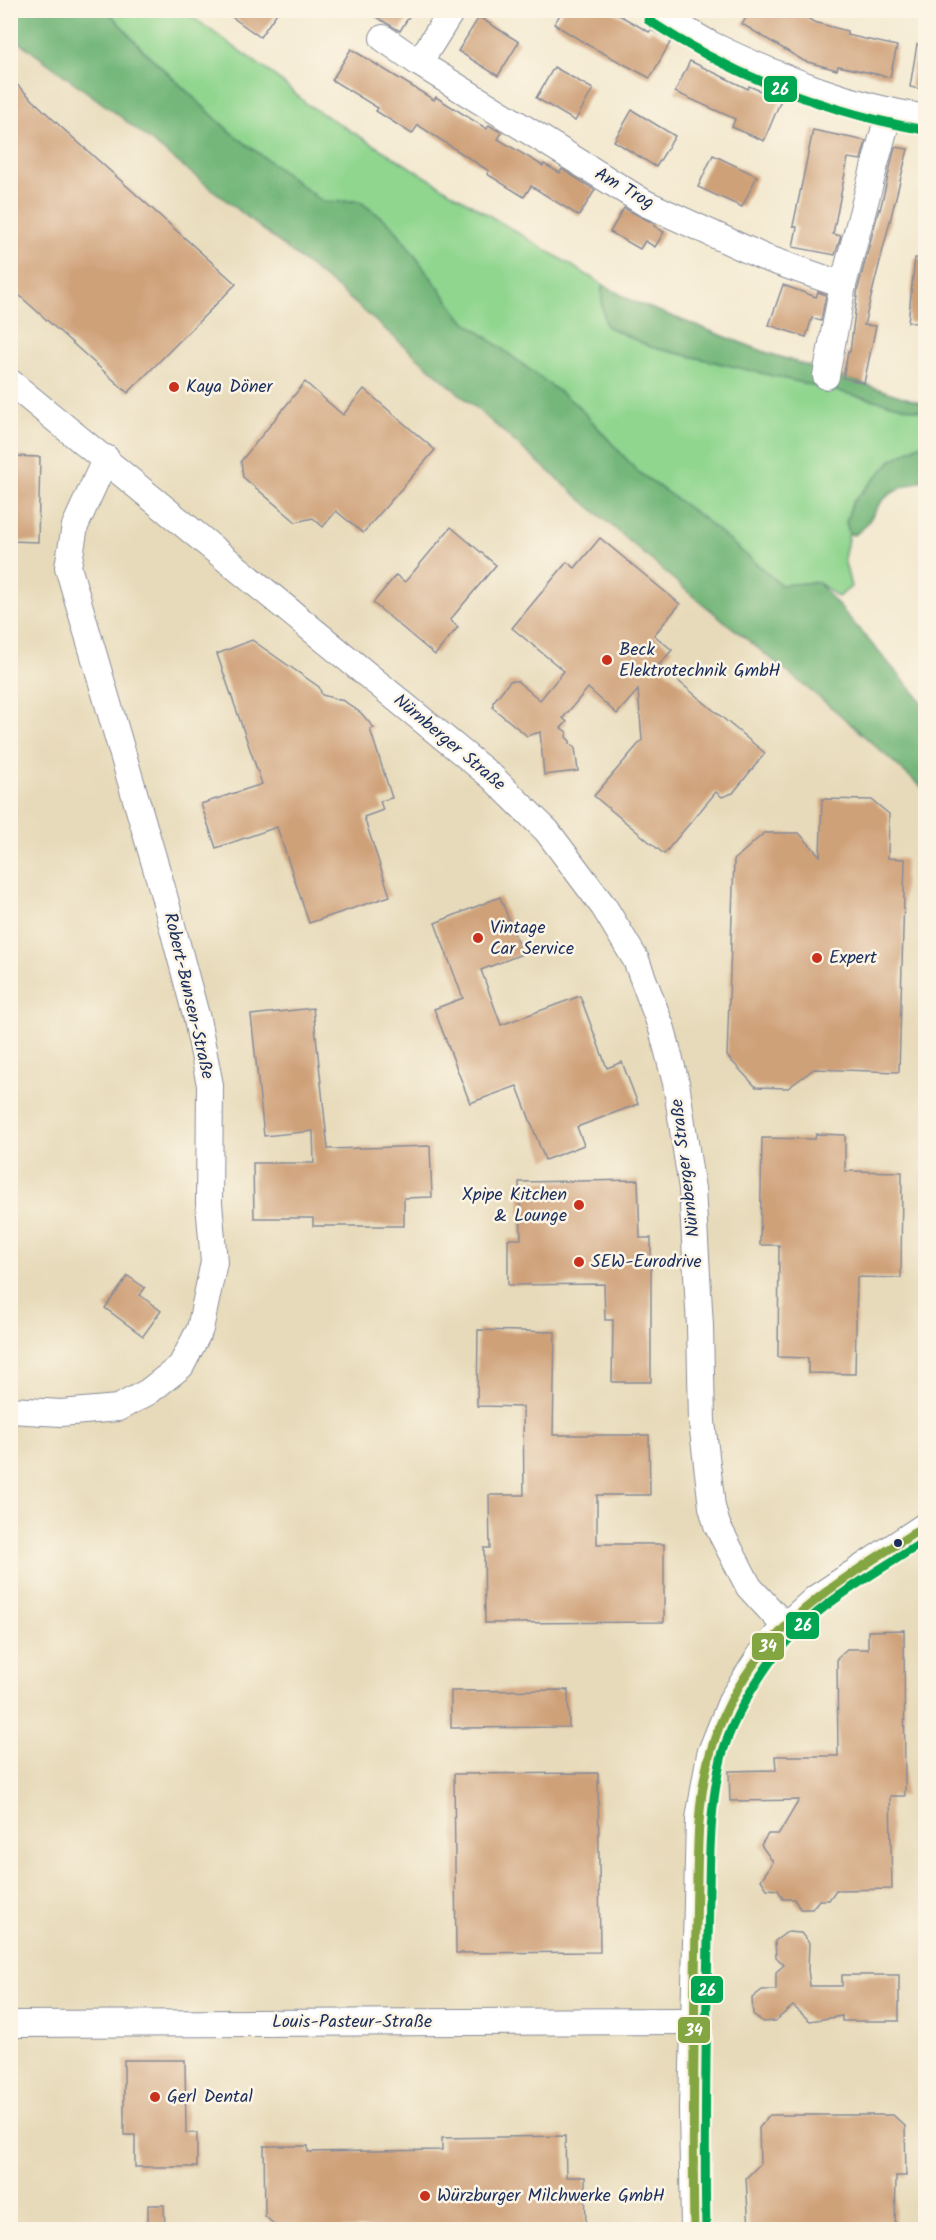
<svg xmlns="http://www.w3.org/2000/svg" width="936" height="2240" font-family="Kalam,sans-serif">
  <rect width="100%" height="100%" fill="#fcf5e5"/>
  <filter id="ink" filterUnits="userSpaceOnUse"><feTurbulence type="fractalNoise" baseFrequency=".0167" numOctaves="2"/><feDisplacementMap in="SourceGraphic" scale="12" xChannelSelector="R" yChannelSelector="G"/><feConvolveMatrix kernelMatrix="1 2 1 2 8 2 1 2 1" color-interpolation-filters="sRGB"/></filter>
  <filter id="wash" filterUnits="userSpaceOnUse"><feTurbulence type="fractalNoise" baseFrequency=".008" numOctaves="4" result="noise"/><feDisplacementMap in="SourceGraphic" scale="24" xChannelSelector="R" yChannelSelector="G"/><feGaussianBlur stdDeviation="1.35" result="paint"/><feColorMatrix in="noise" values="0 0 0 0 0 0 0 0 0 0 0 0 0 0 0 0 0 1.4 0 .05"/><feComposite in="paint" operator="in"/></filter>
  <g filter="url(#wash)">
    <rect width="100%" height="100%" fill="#f4ead2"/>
    <polygon fill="#e7daba" points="10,36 117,114 342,292 687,591 837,712 925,790 925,2229 11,2229"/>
    <polygon fill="#90d68f" stroke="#568276" stroke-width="1.5" points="108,11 184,11 275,76 308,105 602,284 602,305 606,326 651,347 925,412 925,442 892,460 846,522 849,533 844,559 851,587 838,597 818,582 781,585 704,519 637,471 578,406 461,318 392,225 359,201 323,202 229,131 141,48"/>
    <g fill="#74b77a" stroke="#48736c" stroke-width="1.5">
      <polygon points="11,10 108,11 141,48 229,131 323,202 359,201 392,225 461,318 578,406 637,471 704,519 781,585 818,582 925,705 925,790 837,712 687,591 342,292 117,114 11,36"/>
      <polygon points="602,284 632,301 765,352 925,404 925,412 651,347 606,326 602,305"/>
      <path d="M925,442V479C912,484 894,489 883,500C872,512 869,528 853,535L849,533L846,522L852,503L892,460Z"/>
    </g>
    <g id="blocks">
      <g fill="#cfa179">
        <polygon points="222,10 279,10 260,37"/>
        <polygon points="364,10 413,10 400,31"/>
        <polygon points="563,10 610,10 649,32 651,30 671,41 650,78 588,45 554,24"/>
        <polygon points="751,10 794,10 814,22 847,31 847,35 897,46 890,77 838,66 837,70 804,61 742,24"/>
        <polygon points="479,17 519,42 498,76 458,51"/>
        <polygon points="917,44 926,45 926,90 910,87"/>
        <polygon points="351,49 434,100 436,97 487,129 489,125 502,133 498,139 543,166 544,164 560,173 562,169 595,190 579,216 531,186 524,197 487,174 489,171 418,125 412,134 376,111 378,108 332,80"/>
        <polygon points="690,61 748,89 749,86 781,100 764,141 732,127 735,119 675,92"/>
        <polygon points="554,67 593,89 575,121 536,98"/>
        <polygon points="10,78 60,126 236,284 128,393 10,287"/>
        <polygon points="632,110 675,136 656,167 614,141"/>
        <polygon points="813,130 866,141 861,160 848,158 833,234 841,236 835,255 793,247 797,227 793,226"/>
        <polygon points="895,147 908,149 864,325 876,326 864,383 843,378 848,352 850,352 858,288 879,209 880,210"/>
        <polygon points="713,155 757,176 742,207 698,187"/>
        <polygon points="624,208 655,224 654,226 664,232 655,247 645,241 640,249 610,232"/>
        <polygon points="915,258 926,258 926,324 908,322"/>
        <polygon points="783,285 816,297 818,292 826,295 821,321 812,318 806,337 769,325"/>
        <polygon points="305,382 343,415 364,389 435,450 363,533 336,511 323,527 313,518 296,522 243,477 241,461"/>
        <polygon points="10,456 40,457 38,542 10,541"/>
        <polygon points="451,527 496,565 450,620 458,627 435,655 373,603 396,575 405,582"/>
        <polygon points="600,538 680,604 654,635 672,650 659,665 765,753 733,793 722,797 716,792 664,854 594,796 642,740 638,690 617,714 588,688 563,718 567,722 561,728 567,732 566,737 570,741 570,744 575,748 578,771 544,775 540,732 527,736 493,708 493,702 510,681 517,681 540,700 564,671 512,628 567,562 575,568"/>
        <polygon points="252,640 319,687 322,695 344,701 361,713 374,728 370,729 392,798 380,801 383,810 364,817 390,896 309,923 277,827 216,848 201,804 262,784 217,654"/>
        <polygon points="822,799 872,800 889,814 888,858 905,859 899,1072 814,1069 788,1088 756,1087 727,1056 734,860 764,833 799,833 820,856"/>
        <polygon points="500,897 522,954 481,970 501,1025 580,996 607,1068 622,1062 638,1104 577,1127 584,1145 545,1160 517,1086 470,1103 434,1009 463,998 435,923"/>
        <polygon points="313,1008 328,1149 430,1146 432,1197 404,1198 404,1226 313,1226 313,1218 254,1218 253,1163 314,1163 313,1131 264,1136 251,1015"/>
        <polygon points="816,1134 845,1135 845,1171 902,1172 901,1278 857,1277 855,1374 808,1373 808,1358 778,1357 779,1245 760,1245 762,1138 815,1139"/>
        <polygon points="638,1180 640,1238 651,1238 651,1382 612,1382 613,1320 605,1320 604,1284 508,1285 508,1239 521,1239 519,1182"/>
        <polygon points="128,1276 145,1288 140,1295 161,1311 143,1336 105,1308"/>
        <polygon points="478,1330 555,1332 553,1435 649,1435 650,1495 597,1495 597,1544 664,1544 664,1622 485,1623 484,1548 490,1548 489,1495 524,1495 523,1407 477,1406"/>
        <polygon points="904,1630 905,1796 890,1796 892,1889 836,1890 829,1900 819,1900 812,1909 800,1909 794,1899 783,1899 778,1890 767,1889 761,1880 773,1862 761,1845 768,1834 779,1834 799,1800 730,1801 729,1771 776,1770 775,1756 838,1756 837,1658 847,1649 868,1649 868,1631"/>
        <polygon points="568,1690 569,1727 451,1728 451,1691"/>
        <polygon points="598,1773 600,1952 456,1953 454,1774"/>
        <polygon points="787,1932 801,1933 809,1943 808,1969 810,1986 842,1986 842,1975 899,1975 899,2021 842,2021 842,2016 810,2021 793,2006 775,2021 763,2022 753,2014 752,1998 762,1990 776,1990 776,1972 784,1965 776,1957 775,1941"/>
        <polygon points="124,2060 185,2060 186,2133 197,2133 197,2167 135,2167 135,2135 124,2135"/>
        <polygon points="770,2115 893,2115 905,2126 906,2176 896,2176 895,2229 749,2229 746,2178 760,2164 759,2128"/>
        <polygon points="565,2136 566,2177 585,2177 586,2229 279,2229 265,2216 264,2146 308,2146 308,2152 442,2150 442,2138"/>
        <polygon points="148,2205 164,2205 165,2229 148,2229"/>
      </g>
    </g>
  </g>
  <g filter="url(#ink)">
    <use href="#blocks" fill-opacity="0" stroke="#888c98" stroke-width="1.5"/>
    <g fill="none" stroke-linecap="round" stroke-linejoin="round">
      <defs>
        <g id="minor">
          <path d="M655,10C673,22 691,34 710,44C778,77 850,106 926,118"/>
          <polyline points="383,38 419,63 645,203 763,257 843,285"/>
          <polyline points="419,63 452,10"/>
          <polyline points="826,376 843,285 889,112"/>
          <polyline points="10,382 492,777 547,831 604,907 636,960 662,1029 676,1083 692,1189 700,1326 702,1422 712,1507 717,1525 749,1587 785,1626"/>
          <polyline points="10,1410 61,1413 118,1408 148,1392 181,1366 200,1329 214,1262 209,1203 210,1085 197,1019 162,888 68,567 75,526 106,458"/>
          <polyline points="10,2024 693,2021"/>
          <polyline points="694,2230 692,2108 699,1819 710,1754 732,1699 761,1654 785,1626 816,1598 926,1525"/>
        </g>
      </defs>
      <use href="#minor" stroke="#888c98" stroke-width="28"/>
      <use href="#minor" stroke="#fff" stroke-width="26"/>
      <defs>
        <path id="bus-1" d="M694,2230C692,2128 694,2027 696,1925C698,1871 695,1806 710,1754C720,1718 739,1682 762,1653C805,1598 868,1564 926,1525"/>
        <g id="bus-2">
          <path d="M648,20C731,75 826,112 924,130"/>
          <path d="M706,2230C704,2133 706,2036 708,1939C710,1879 707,1818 721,1759C729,1726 750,1690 770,1662C808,1608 871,1576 926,1540"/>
        </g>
      </defs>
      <use href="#bus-1" stroke="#fcf5e5" stroke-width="14"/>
      <use href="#bus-2" stroke="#fcf5e5" stroke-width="14"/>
      <use href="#bus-1" stroke="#83a642" stroke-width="9"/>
      <use href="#bus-2" stroke="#00a651" stroke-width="9"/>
    </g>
  </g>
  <g fill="#c8321e" stroke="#fcf5e5" stroke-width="2">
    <circle cx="174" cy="387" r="6"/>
    <circle cx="607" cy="660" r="6"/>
    <circle cx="478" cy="938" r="6"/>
    <circle cx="817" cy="958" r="6"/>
    <circle cx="579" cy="1205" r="6"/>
    <circle cx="579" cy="1262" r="6"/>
    <circle cx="155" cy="2097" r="6"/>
    <circle cx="425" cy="2196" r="6"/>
  </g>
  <circle fill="#1b2f5e" stroke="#fcf5e5" stroke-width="2" cx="898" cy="1543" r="5"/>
  <g text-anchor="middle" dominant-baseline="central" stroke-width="5" stroke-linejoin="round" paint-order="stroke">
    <g font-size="18" fill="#1b2f5e" stroke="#fcf5e5">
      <text transform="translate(624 189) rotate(30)">Am Trog</text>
      <text transform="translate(449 743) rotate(40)">Nürnberger Straße</text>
      <text transform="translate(188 996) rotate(77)">Robert-Bunsen-Straße</text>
      <text transform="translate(686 1168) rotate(-97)">Nürnberger Straße</text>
      <text x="352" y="2022">Louis-Pasteur-Straße</text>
    </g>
    <g font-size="18" fill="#1b2f5e" stroke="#fcf5e5" text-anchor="start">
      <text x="186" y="387">Kaya Döner</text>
      <text x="619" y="650">Beck<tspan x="619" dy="21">Elektrotechnik GmbH</tspan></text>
      <text x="490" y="928">Vintage<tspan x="490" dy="21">Car Service</tspan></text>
      <text x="829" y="958">Expert</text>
      <text x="567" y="1195" text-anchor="end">Xpipe Kitchen<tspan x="567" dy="21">&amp; Lounge</tspan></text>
      <text x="591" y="1262">SEW-Eurodrive</text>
      <text x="167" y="2097">Gerl Dental</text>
      <text x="437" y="2196">Würzburger Milchwerke GmbH</text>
    </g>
  </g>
  <g stroke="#fcf5e5" stroke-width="2">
    <rect x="763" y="75" width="35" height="28" rx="6" fill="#00a651"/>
    <rect x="785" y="1611" width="35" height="29" rx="6" fill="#00a651"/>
    <rect x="751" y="1632" width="34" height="29" rx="6" fill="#83a642"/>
    <rect x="690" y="1975" width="34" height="29" rx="6" fill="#00a651"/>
    <rect x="677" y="2016" width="34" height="28" rx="6" fill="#83a642"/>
  </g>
  <g font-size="16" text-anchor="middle" font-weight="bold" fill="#fff">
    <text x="780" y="95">26</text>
    <text x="803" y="1631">26</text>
    <text x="768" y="1652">34</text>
    <text x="707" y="1996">26</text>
    <text x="694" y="2036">34</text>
  </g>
  <rect width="936" height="2240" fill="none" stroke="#fcf5e5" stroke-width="36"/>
</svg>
